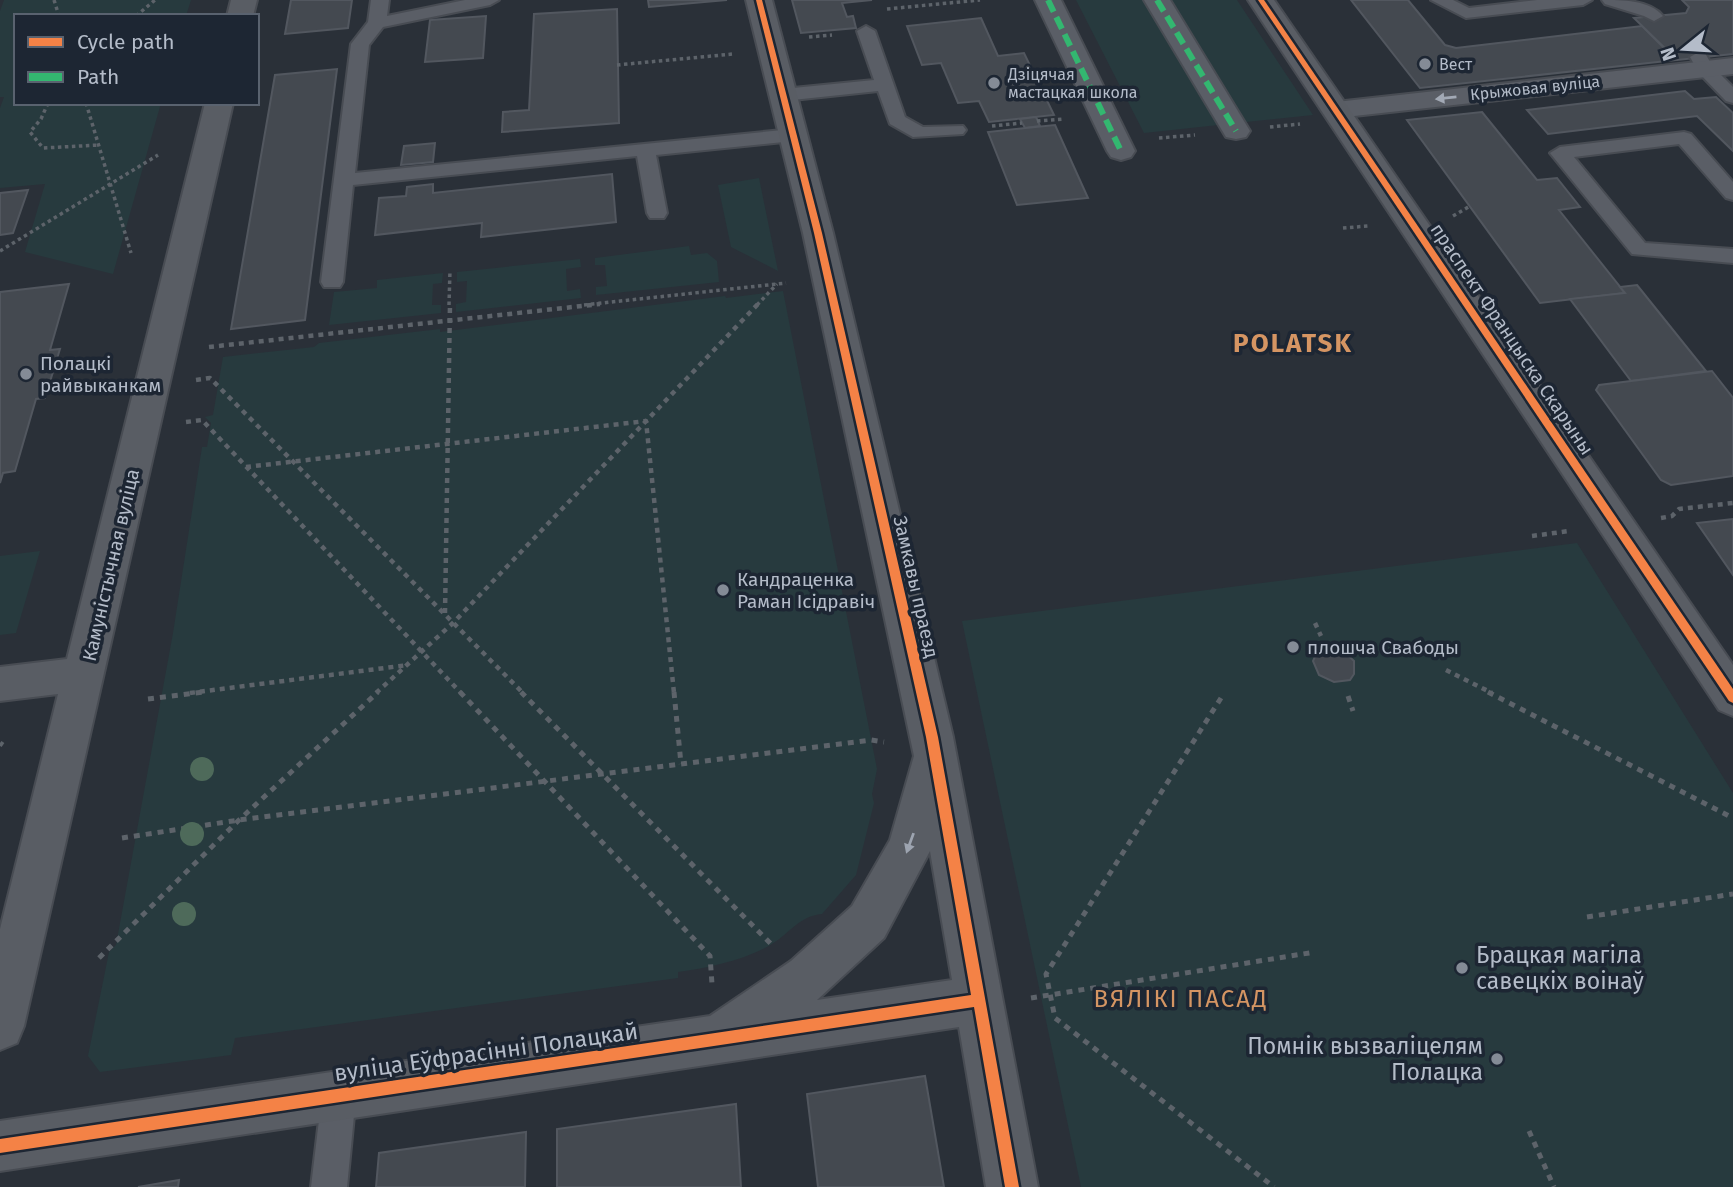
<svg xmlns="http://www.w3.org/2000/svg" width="1733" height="1187" font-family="'Fira Sans',sans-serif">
  <rect width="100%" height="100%" fill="#2a3038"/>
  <g fill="#273a3e">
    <polygon points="4,0 191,0 186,16 16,16 16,103 161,103 113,274 25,252 45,184 0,188 0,108 4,97 0,97 0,11"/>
    <polygon points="1076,0 1237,0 1313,115 1144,133"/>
    <polygon points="759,178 778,271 731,247 718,185"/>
    <polygon points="689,246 691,255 707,253 717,261 719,282 596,295 596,287 607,286 605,265 595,265 595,258"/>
    <polygon points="580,259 581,267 566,269 567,291 580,289 581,298 456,312 456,304 466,302 467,281 457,282 457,272"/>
    <polygon points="443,273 442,283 433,284 432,305 441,305 441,313 329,325 334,292 377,288 377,280"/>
    <path d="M783,291L877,769L872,794L874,803L856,875L822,914C799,916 790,933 772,944C746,960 707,968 678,972V978L235,1038L231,1055L100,1072L88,1056L109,952L116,945L173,633L202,447H207L211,423L205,417L213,415L223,357L314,347L319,343L440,329V332L725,296L726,298Z"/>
    <polygon points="1577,543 1733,793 1733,1187 1081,1187 962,621"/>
    <polygon points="40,551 16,633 0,635 0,556"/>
  </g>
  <g fill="#444950" stroke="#52575f" stroke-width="2">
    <polygon points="291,0 352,0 348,28 285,34"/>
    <polygon points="648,0 727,0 649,7"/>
    <polygon points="792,0 872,0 842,3 847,17 853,16 856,28 801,33"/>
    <polygon points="1351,0 1408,0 1445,45 1456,48 1642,26 1676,60 1420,88"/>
    <polygon points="1682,0 1733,0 1733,54 1677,60 1634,18 1686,13 1689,7"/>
    <polygon points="617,9 619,123 502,132 503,112 529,110 534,14"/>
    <polygon points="486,16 483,58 425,62 430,20"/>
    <polygon points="981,18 998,56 1024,53 1054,115 989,122 979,101 958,103 941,63 922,65 907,26"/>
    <polygon points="337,69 305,320 231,329 275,75"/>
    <polygon points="1685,91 1694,99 1716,97 1733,113 1733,151 1697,116 1548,134 1527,110"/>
    <polygon points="1482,112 1537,180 1557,178 1580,207 1559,210 1625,293 1540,303 1407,120"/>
    <polygon points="1036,117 1040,126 1025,128 1020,119"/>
    <polygon points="1055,125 1088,198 1017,205 988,132"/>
    <polygon points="435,143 433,162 401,165 404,146"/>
    <polygon points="612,174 616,222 481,237 482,223 375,235 379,198 406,196 407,187 433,184 433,193"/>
    <polygon points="28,190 13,233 0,235 0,193"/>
    <polygon points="69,284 50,350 60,349 45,398 36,399 15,471 3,473 0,483 0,292"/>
    <polygon points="1637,285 1706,371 1631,381 1570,299 1625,293 1620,287"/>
    <polygon points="1712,371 1733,398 1733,476 1671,485 1661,480 1596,390 1599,385"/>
    <polygon points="1733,519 1733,575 1697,523"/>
    <polygon points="1326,647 1342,650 1354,661 1354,674 1350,680 1334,682 1319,675 1313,661 1318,650"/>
    <polygon points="925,1076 944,1187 818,1187 807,1094"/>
    <polygon points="736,1104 741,1187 557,1187 557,1129"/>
    <polygon points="526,1132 525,1187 376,1187 379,1153"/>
    <polygon points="179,1180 178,1187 138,1187"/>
  </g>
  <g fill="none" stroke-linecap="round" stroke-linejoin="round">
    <defs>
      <g id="lane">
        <polygon points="371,0 389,0 387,16 465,0 499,0 490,5 383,27 369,45 355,173 793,129 803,135 793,141 656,155 667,213 664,218 650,218 647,213 637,156 353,185 343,282 340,287 324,287 321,282 351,44 368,22"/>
        <polygon points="1431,0 1453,0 1469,8 1537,0 1592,0 1583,5 1466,18"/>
        <path d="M1602,0C1622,0 1650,0 1663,16L1654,21L1644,16L1605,4Z"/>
        <polygon points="866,26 875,31 905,117 923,127 963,126 966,130 963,134 913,137 890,124 878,91 783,101 776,99 774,95 776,91 783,89 874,80 857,31"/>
        <polygon points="1699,52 1705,53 1713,67 1733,87 1733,103 1726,101 1699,73 1690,57"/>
        <polygon points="1684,132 1691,134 1733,182 1733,200 1726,198 1679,144 1574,157 1645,243 1733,249 1733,263 1632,254 1550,153 1560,147"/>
        <polygon points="339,1078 351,1083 356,1095 347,1187 311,1187 322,1095 327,1083"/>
      </g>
      <g id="street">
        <polygon points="1035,0 1061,0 1135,151 1131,157 1121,160 1111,157 1107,151"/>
        <polygon points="1144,0 1170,0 1250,131 1246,137 1236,139 1226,137"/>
        <polygon points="1733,58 1733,74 1336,118 1326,116 1322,110 1326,104 1336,102"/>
      </g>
      <g id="secondary">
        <polygon points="231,0 257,0 253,16 227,16"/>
        <path d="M746,0H772L833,233L953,737L1038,1187H986L959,1027L0,1171V1121L710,1016L791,961L852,906L890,840L914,756L803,233ZM930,851L952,980L817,1000L884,938Z"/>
        <polygon points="1248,0 1274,0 1733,665 1733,716 1719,710"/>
        <polygon points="205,103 233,103 24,1026 17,1043 0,1050 0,929 58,694 0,701 0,667 67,659"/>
      </g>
    </defs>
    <use href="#lane" stroke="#484c53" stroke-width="4"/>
    <use href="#street" stroke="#484c53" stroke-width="4"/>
    <use href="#secondary" stroke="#484c53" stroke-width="4"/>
    <g stroke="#5d636a" stroke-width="3.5" stroke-dasharray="3.5 3.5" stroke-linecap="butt">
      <polyline points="54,0 59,16"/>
      <polyline points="887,9 980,0"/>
      <polyline points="136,16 155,0"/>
      <polyline points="809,37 832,35"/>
      <polyline points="617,65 733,54"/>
      <polyline points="48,103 41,119 30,132 43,148 99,145"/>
      <polyline points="86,103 131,253"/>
      <polyline points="1037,121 1064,119"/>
      <polyline points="992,126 1022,123"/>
      <polyline points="1270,127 1300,124"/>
      <polyline points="1159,138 1195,135"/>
      <polyline points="1453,216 1470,206"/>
      <polyline points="1343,228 1368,226"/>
      <polyline points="0,251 158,155"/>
      <polyline points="449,305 450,270"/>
      <polyline points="584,305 786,283"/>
      <polyline points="757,305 777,284"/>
    </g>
    <g stroke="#5d636a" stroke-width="4.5" stroke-dasharray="5 5" stroke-linecap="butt">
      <polyline points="209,347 600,304"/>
      <polyline points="196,380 210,378 523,693"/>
      <polyline points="186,422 202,420 461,693"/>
      <polyline points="246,467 646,421 674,693"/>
      <polyline points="1661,518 1672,516 1679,509 1733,503"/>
      <polyline points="1532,536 1569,531"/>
      <polyline points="445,613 450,304"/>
      <polyline points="1315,623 1321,636"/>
      <polyline points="1446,670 1492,693"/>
      <polyline points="190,693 408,665"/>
      <polyline points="376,693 453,623 758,304"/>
    </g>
    <g stroke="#5d636a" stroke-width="5" stroke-dasharray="6 6" stroke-linecap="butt">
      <polyline points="460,692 710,956 712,984"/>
      <polyline points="521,692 771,944"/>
      <polyline points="674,692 681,764"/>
      <polyline points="1488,692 1733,818"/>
      <polyline points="1348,696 1353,711"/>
      <polyline points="1221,698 1046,974 1055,1018 1274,1187"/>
      <polyline points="148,699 204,692"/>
      <polyline points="0,743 3,745"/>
      <polyline points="122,838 239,820 871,740 884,742"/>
      <polyline points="1587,917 1733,894"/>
      <polyline points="99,958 239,820 378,692"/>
      <polyline points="1031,998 1315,952"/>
      <polyline points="1529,1131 1554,1187"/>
    </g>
    <use href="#lane" fill="#5a5e66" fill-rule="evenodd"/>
    <use href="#street" fill="#5a5e66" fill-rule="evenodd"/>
    <use href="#secondary" fill="#595d64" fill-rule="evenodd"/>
    <g stroke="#33b770" stroke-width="6" stroke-dasharray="13 6" stroke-linecap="butt">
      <polyline points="1048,0 1121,151"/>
      <polyline points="1157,0 1236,131"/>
    </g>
    <defs>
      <g id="cycleway">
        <polygon points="756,0 762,0 822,233 938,737 1019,1187 1005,1187 974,1007 0,1153 0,1139 971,995 926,737 814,233"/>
        <polygon points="1258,0 1264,0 1733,689 1733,703 1729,701"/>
      </g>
    </defs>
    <use href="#cycleway" stroke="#1d2633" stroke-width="5"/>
    <use href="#cycleway" fill="#f48246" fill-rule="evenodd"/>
  </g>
  <g fill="#4e6a5a">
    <circle cx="202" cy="769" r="12"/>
    <circle cx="192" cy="834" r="12"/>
    <circle cx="184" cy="914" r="12"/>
  </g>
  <defs><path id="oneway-solid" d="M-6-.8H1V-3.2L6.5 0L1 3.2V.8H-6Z" transform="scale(1.75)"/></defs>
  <use fill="#a2a9b5" href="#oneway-solid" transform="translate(1446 98) rotate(174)"/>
  <use fill="#9da4b0" href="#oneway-solid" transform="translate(910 843) rotate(110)"/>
  <g fill="#848b96" stroke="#1d2633" stroke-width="2.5">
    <circle cx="1425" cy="64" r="7"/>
    <circle cx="994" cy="83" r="7"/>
    <circle cx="26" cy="374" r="7"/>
    <circle cx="723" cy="590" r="7"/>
    <circle cx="1293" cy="647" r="7"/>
    <circle cx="1462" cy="968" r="7"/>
    <circle cx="1497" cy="1059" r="7"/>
  </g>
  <g text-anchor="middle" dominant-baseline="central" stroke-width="7" stroke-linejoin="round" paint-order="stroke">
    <g font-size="16" fill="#b4bcc9" stroke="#1d2633" text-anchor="start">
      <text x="1439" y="64">Вест</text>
      <text x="1008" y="74">Дзіцячая<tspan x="1008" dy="18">мастацкая школа</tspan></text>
    </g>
    <g font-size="16" fill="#b4bcc9" stroke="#1d2633">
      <text transform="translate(1535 88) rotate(-6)">Крыжовая вуліца</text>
    </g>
    <g font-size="19" fill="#b4bcc9" stroke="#1d2633">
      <text transform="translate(1512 339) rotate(56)">праспект Францыска Скарыны</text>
      <text transform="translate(111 565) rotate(-77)">Камуністычная вуліца</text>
      <text transform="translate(916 587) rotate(77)">Замкавы праезд</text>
    </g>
    <g font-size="19" fill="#b4bcc9" stroke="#1d2633" text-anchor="start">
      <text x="40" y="363">Полацкі<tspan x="40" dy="22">райвыканкам</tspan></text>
      <text x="737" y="579">Кандраценка<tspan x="737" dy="22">Раман Ісідравіч</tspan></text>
      <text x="1307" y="647">плошча Свабоды</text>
    </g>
    <g font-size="23" fill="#b4bcc9" stroke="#1d2633" text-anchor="start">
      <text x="1476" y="955">Брацкая магіла<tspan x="1476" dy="26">савецкіх воінаў</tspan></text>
      <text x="1483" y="1046" text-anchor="end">Помнік вызваліцелям<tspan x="1483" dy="26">Полацка</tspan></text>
    </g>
    <g font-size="23" fill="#b4bcc9" stroke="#1d2633">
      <text transform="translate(486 1052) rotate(-8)">вуліца Еўфрасінні Полацкай</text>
    </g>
    <g font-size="24" letter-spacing="2" fill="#d59563" stroke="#1d2633">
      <text x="1181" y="999">ВЯЛІКІ ПАСАД</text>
    </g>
    <g font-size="26" font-weight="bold" letter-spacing="2" fill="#d59563" stroke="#1d2633">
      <text x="1293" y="343">POLATSK</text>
    </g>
  </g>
  <rect x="14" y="14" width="245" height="91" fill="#1d2633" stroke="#59626f" stroke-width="2"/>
  <rect x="28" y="37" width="35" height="10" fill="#f48246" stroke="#59626f" stroke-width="2"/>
  <text x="77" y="49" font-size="21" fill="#b4bcc9">Cycle path</text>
  <rect x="28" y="72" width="35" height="10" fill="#33b770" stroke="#59626f" stroke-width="2"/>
  <text x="77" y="84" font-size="21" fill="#b4bcc9">Path</text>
  <g transform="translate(1684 49) rotate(252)" stroke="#1d2633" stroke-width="5" paint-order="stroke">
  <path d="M0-5L12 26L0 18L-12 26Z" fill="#b4bcc9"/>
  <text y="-10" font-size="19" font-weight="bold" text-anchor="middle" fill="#b4bcc9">N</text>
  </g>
</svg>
